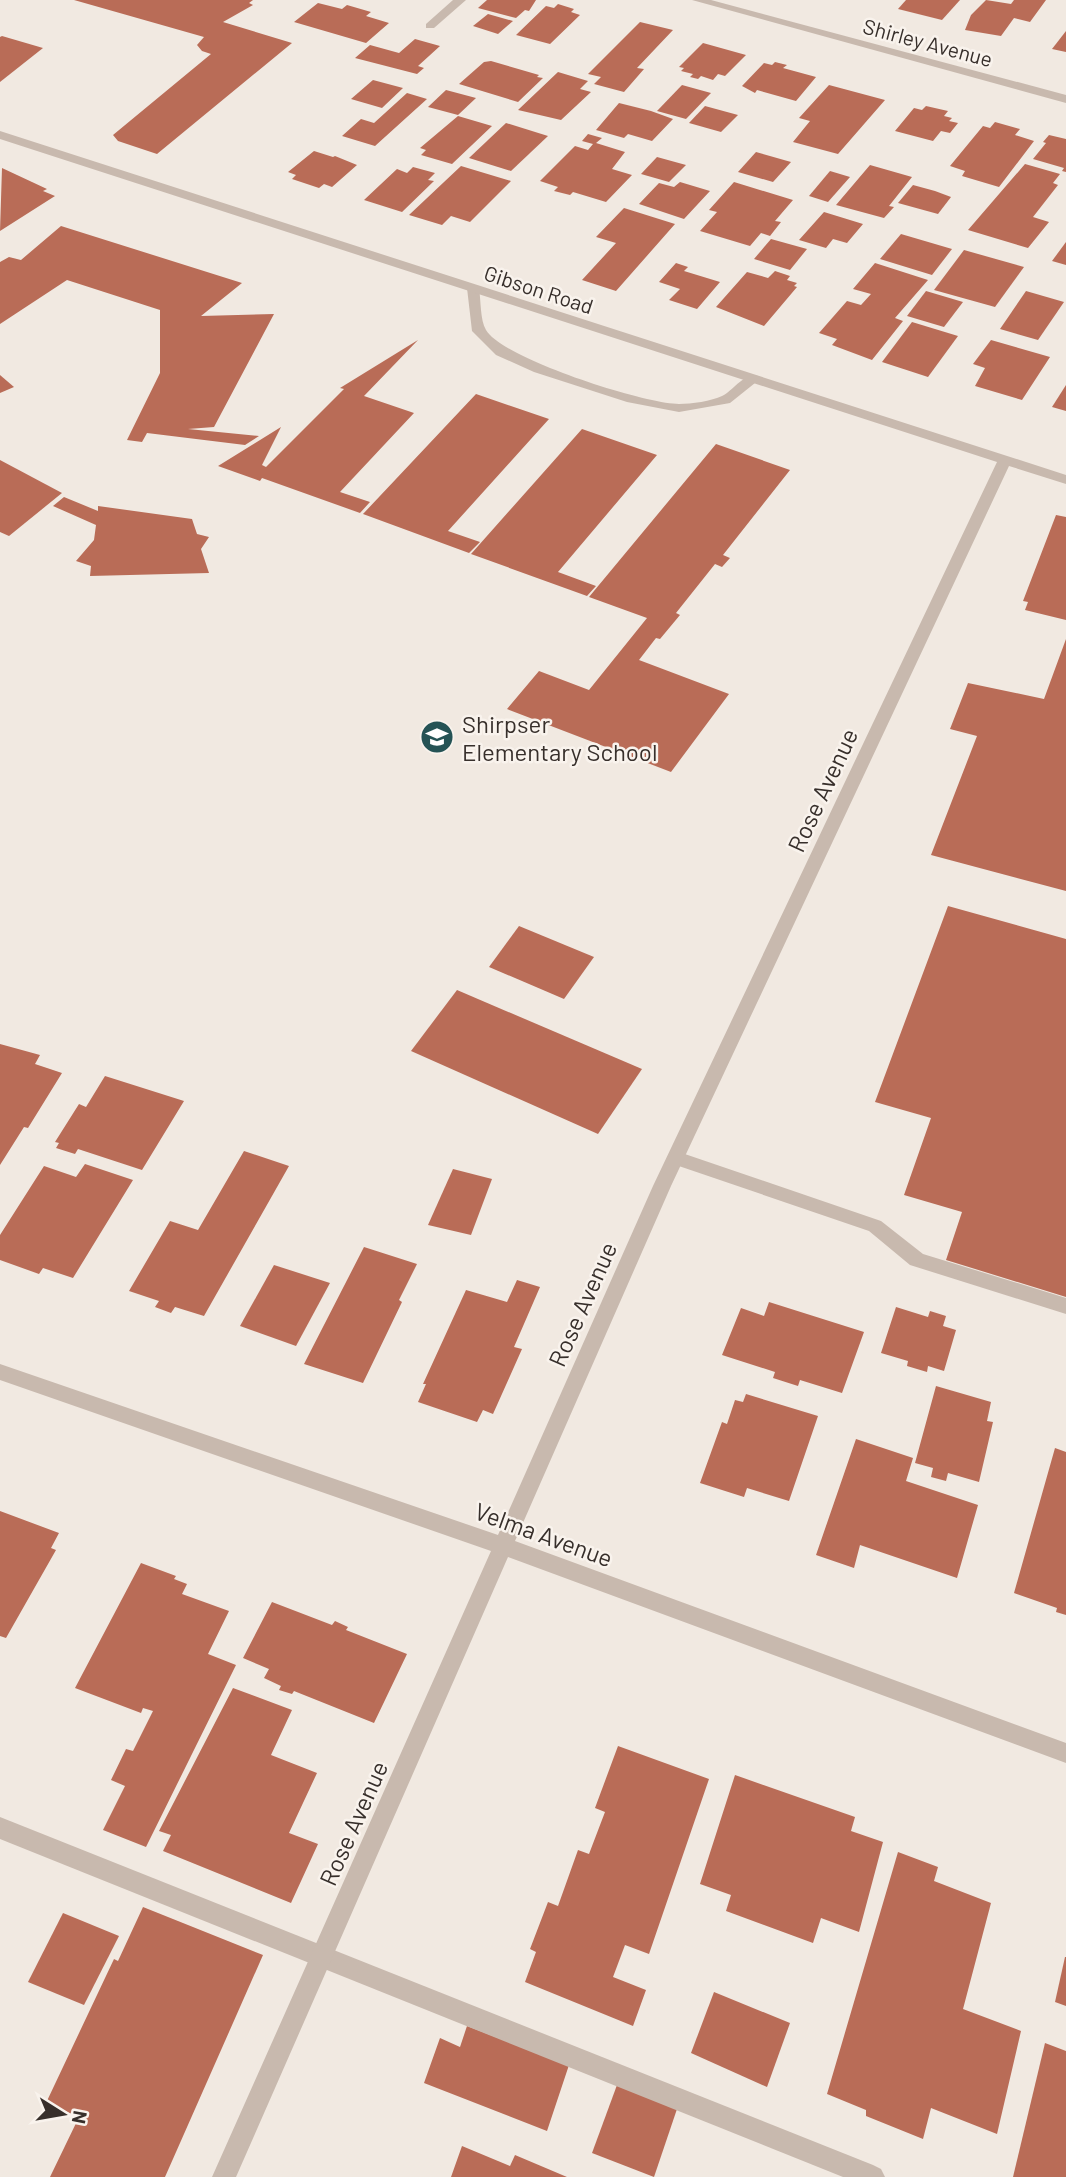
<svg xmlns="http://www.w3.org/2000/svg" width="1066" height="2177" font-family="Barlow,sans-serif">
  <rect width="100%" height="100%" fill="#f1e9e1"/>
  <g fill="#b96c57">
    <polygon points="74,0 253,0 249,3 253,5 223,22 292,43 157,154 118,141 113,135 211,54 202,51 197,45 204,37"/>
    <polygon points="487,0 536,0 529,11 525,10 516,18 478,8"/>
    <polygon points="906,0 960,0 942,20 898,9"/>
    <polygon points="986,0 1011,4 1014,0 1046,0 1030,22 1014,18 1001,36 965,30 971,15"/>
    <polygon points="318,3 342,9 347,5 371,12 366,16 389,23 366,43 294,22"/>
    <polygon points="558,4 574,9 571,12 580,15 550,44 516,35 546,6 554,8"/>
    <polygon points="488,14 513,21 498,34 473,26"/>
    <polygon points="640,22 673,30 637,68 644,69 624,92 594,84 601,77 588,74"/>
    <polygon points="1066,31 1066,52 1052,49"/>
    <polygon points="2,36 43,48 0,82 0,37"/>
    <polygon points="415,39 440,46 418,66 424,68 417,74 355,58 370,45 399,53"/>
    <polygon points="703,43 746,55 725,76 718,74 713,80 701,76 698,79 690,77 693,74 681,71 684,68 679,67"/>
    <polygon points="491,61 539,75 537,77 543,78 518,102 459,84 484,62"/>
    <polygon points="775,62 787,65 783,68 816,77 796,101 757,90 755,93 742,86 764,63 772,65"/>
    <polygon points="558,72 588,81 580,89 591,92 561,120 518,110"/>
    <polygon points="373,80 403,88 382,108 351,99"/>
    <polygon points="682,85 711,93 686,119 657,111"/>
    <polygon points="829,85 885,100 838,154 793,142 810,121 799,118"/>
    <polygon points="446,90 476,98 458,115 428,107"/>
    <polygon points="407,93 427,99 375,146 342,136 361,119 374,123"/>
    <polygon points="619,103 651,111 673,119 652,141 628,134 624,138 596,130"/>
    <polygon points="705,106 738,115 721,132 689,123"/>
    <polygon points="926,106 948,111 944,116 952,118 949,121 958,123 950,133 941,131 933,141 895,131 914,108 922,110"/>
    <polygon points="458,116 492,126 452,164 421,155 426,150 420,148"/>
    <polygon points="995,122 1020,129 1015,135 1034,141 999,187 962,176 965,171 950,166 983,126 990,128"/>
    <polygon points="506,123 548,136 511,171 469,158"/>
    <polygon points="588,134 602,138 596,143 625,152 612,169 632,175 606,202 573,192 570,195 554,191 558,187 540,181 575,146 588,150 593,144 582,141"/>
    <polygon points="1049,135 1066,139 1066,172 1062,171 1064,168 1033,159 1046,143 1043,142"/>
    <polygon points="314,151 333,157 335,156 357,165 332,187 324,184 319,188 292,179 296,175 288,172"/>
    <polygon points="756,152 791,162 773,182 738,172"/>
    <polygon points="657,157 686,165 669,182 641,174"/>
    <polygon points="1025,164 1060,174 1053,183 1058,185 1033,217 1049,222 1028,248 968,230"/>
    <polygon points="870,165 912,177 889,206 894,207 884,218 836,205"/>
    <polygon points="461,166 511,181 470,222 451,216 442,225 409,215"/>
    <polygon points="413,167 435,173 428,180 434,181 402,212 364,200 397,169 407,173"/>
    <polygon points="2,168 47,189 43,191 55,196 0,231"/>
    <polygon points="830,171 850,177 828,202 809,196"/>
    <polygon points="680,182 710,191 684,219 639,204 659,183 674,187"/>
    <polygon points="734,182 793,200 775,221 781,222 770,236 761,233 750,246 700,231 717,212 709,210"/>
    <polygon points="913,185 935,191 951,197 938,214 898,203"/>
    <polygon points="624,208 675,224 616,291 582,280 616,243 596,237"/>
    <polygon points="824,212 863,224 847,243 833,239 826,248 799,240"/>
    <polygon points="61,226 242,283 201,316 274,314 214,427 188,429 259,436 245,445 147,433 142,442 127,440 160,373 160,310 67,280 0,324 0,262 9,257 21,260"/>
    <polygon points="901,234 952,249 932,275 880,259"/>
    <polygon points="771,239 807,249 790,270 754,259"/>
    <polygon points="1066,242 1066,265 1052,261"/>
    <polygon points="964,250 1024,267 995,307 934,290"/>
    <polygon points="676,263 688,267 684,271 720,282 697,309 669,300 680,289 659,282"/>
    <polygon points="875,263 928,280 895,318 903,321 872,360 832,345 837,339 819,333 847,301 861,305 871,294 853,289"/>
    <polygon points="775,271 790,276 787,280 797,283 794,286 797,287 764,326 716,307 747,272 768,278"/>
    <polygon points="926,291 963,302 944,327 907,316"/>
    <polygon points="1026,291 1064,302 1038,340 1000,329"/>
    <polygon points="912,322 958,336 928,377 882,362"/>
    <polygon points="418,340 364,396 414,413 340,492 370,502 360,513 262,478 260,481 218,466 281,427 262,465 266,467 344,389 340,388"/>
    <polygon points="991,340 1050,357 1022,400 975,386 985,368 973,364"/>
    <polygon points="0,375 14,387 0,393"/>
    <polygon points="1066,385 1066,411 1052,407"/>
    <polygon points="476,394 549,419 448,531 480,542 469,553 363,514"/>
    <polygon points="582,429 657,455 558,572 596,586 587,596 471,554"/>
    <polygon points="716,444 790,470 723,555 730,558 722,567 715,564 676,613 680,615 660,639 656,638 639,660 729,694 671,772 507,709 539,671 589,690 647,618 589,597"/>
    <polygon points="0,460 62,493 9,536 0,532"/>
    <polygon points="64,497 98,511 98,506 192,519 197,534 209,537 201,549 209,573 90,576 91,566 76,561 94,540 96,525 53,506"/>
    <polygon points="1056,515 1066,517 1066,620 1025,610 1028,602 1023,601"/>
    <polygon points="1066,639 1066,891 931,855 977,736 950,729 968,683 1044,699"/>
    <polygon points="948,906 1066,939 1066,1297 946,1260 962,1212 904,1195 931,1118 875,1102"/>
    <polygon points="519,926 594,957 564,999 489,967"/>
    <polygon points="457,990 642,1069 598,1134 411,1051"/>
    <polygon points="0,1044 40,1055 35,1064 62,1073 28,1128 24,1127 0,1165"/>
    <polygon points="105,1076 184,1101 142,1170 78,1149 75,1154 56,1148 59,1143 55,1142 79,1104 86,1107"/>
    <polygon points="244,1151 289,1166 204,1316 175,1307 171,1313 155,1307 159,1301 129,1291 170,1221 198,1230"/>
    <polygon points="85,1164 133,1180 73,1278 43,1268 39,1274 0,1260 0,1235 44,1166 76,1177"/>
    <polygon points="453,1169 492,1179 471,1235 428,1225"/>
    <polygon points="364,1247 417,1264 399,1300 402,1302 363,1383 304,1364"/>
    <polygon points="274,1265 330,1283 296,1346 240,1326"/>
    <polygon points="517,1280 540,1287 514,1347 522,1349 493,1414 483,1410 477,1422 418,1402 426,1384 423,1384 466,1290 507,1302"/>
    <polygon points="769,1302 864,1332 842,1393 800,1380 798,1386 773,1378 775,1372 722,1355 741,1308 764,1316"/>
    <polygon points="896,1307 928,1317 930,1311 946,1316 943,1326 956,1330 944,1371 928,1366 927,1372 907,1366 908,1361 881,1353"/>
    <polygon points="936,1386 991,1402 987,1421 993,1422 979,1482 948,1473 946,1481 931,1477 933,1468 915,1463"/>
    <polygon points="746,1394 818,1416 789,1501 747,1488 744,1497 700,1483 722,1422 727,1424 735,1400 743,1402"/>
    <polygon points="856,1439 913,1458 906,1481 978,1505 957,1578 860,1545 854,1568 816,1555"/>
    <polygon points="1055,1448 1066,1452 1066,1615 1056,1612 1057,1608 1014,1593"/>
    <polygon points="0,1511 59,1533 51,1548 56,1550 6,1638 0,1636"/>
    <polygon points="141,1563 176,1576 174,1579 187,1584 182,1594 229,1611 208,1654 236,1665 146,1847 103,1830 125,1786 111,1780 126,1749 133,1751 153,1711 143,1708 141,1713 75,1688"/>
    <polygon points="272,1602 332,1625 335,1621 348,1627 346,1630 407,1654 374,1723 294,1691 292,1694 279,1690 281,1686 264,1678 269,1669 243,1658"/>
    <polygon points="233,1688 292,1710 271,1755 317,1773 289,1833 318,1844 291,1903 163,1851 171,1835 159,1831"/>
    <polygon points="618,1746 709,1779 649,1954 625,1945 613,1977 646,1990 633,2026 525,1982 536,1952 530,1949 548,1902 558,1906 578,1850 589,1854 605,1812 595,1808"/>
    <polygon points="735,1775 855,1817 851,1831 883,1842 859,1932 821,1918 813,1943 726,1911 731,1895 700,1884"/>
    <polygon points="898,1852 938,1867 934,1881 991,1903 963,2009 1021,2031 997,2134 931,2108 923,2139 866,2116 866,2110 827,2094"/>
    <polygon points="143,1907 263,1955 165,2177 50,2177 79,2117 46,2103 114,1959 118,1961"/>
    <polygon points="63,1913 119,1936 84,2005 28,1982"/>
    <polygon points="1065,1957 1066,1957 1066,2006 1055,2002"/>
    <polygon points="714,1992 790,2023 767,2087 691,2053"/>
    <polygon points="467,2026 569,2065 547,2131 424,2083 440,2038 460,2047"/>
    <polygon points="1045,2043 1066,2051 1066,2177 1013,2177"/>
    <polygon points="617,2085 677,2109 654,2177 592,2153"/>
    <polygon points="462,2146 510,2166 515,2155 567,2177 451,2177"/>
  </g>
  <g fill="none" stroke-linecap="round" stroke-linejoin="round">
    <g fill="#c8b9ae" fill-rule="evenodd">
      <polygon points="453,0 466,0 434,28 426,28 426,24"/>
      <path d="M473,284L479,288C481,300 480,320 486,330C503,359 645,404 679,404C691,404 712,401 722,396C734,390 743,373 758,376L760,379L730,403L679,412L627,402L534,372L496,355L472,331L467,288Z"/>
      <polygon points="676,1151 881,1221 923,1254 1066,1298 1066,1314 910,1265 869,1231 670,1163 667,1158 670,1153"/>
      <polygon points="0,1817 873,2165 881,2169 885,2177 843,2177 0,1839"/>
    </g>
    <g fill="#c8b9ae" fill-rule="evenodd">
      <polygon points="692,0 711,0 1066,95 1066,103"/>
      <polygon points="0,131 1066,475 1066,484 1009,466 671,1186 515,1541 1066,1743 1066,1763 508,1557 236,2177 212,2177 491,1551 0,1380 0,1364 498,1535 653,1186 997,462 0,139"/>
    </g>
  </g>
  <defs>
    <symbol id="school-disc" viewBox="-11 -11 22 22"><circle r="9.5" fill="#255355" stroke="#f9f3ed"/><path d="M0-5L7-2L0 1L-7-2ZM-4 1L0 2.5L4 1V4Q0 6-4 4Z" fill="#fff"/></symbol>
  </defs>
  <g fill-rule="evenodd">
    <use href="#school-disc" x="418" y="718" width="38" height="38"/>
  </g>
  <g text-anchor="middle" dominant-baseline="central" stroke-width="5" stroke-linejoin="round" paint-order="stroke">
    <g font-size="21" fill="#372f2b" stroke="#f9f3ed">
      <text transform="translate(928 42) rotate(15)">Shirley Avenue</text>
      <text transform="translate(539 289) rotate(18)">Gibson Road</text>
    </g>
    <g font-size="24" fill="#372f2b" stroke="#f9f3ed" text-anchor="start">
      <text x="462" y="723">Shirpser<tspan x="462" dy="28">Elementary School</tspan></text>
    </g>
    <g font-size="24" fill="#372f2b" stroke="#f9f3ed">
      <text transform="translate(822 790) rotate(-65)">Rose Avenue</text>
      <text transform="translate(582 1304) rotate(-66)">Rose Avenue</text>
      <text transform="translate(544 1534) rotate(20)">Velma Avenue</text>
      <text transform="translate(353 1823) rotate(-66)">Rose Avenue</text>
    </g>
  </g>
  <g transform="translate(63 2114) rotate(101)" stroke="#f9f3ed" stroke-width="5" paint-order="stroke">
  <path d="M0-5L12 26L0 18L-12 26Z" fill="#372f2b"/>
  <text y="-10" font-size="19" font-weight="bold" text-anchor="middle" fill="#372f2b">N</text>
  </g>
</svg>
